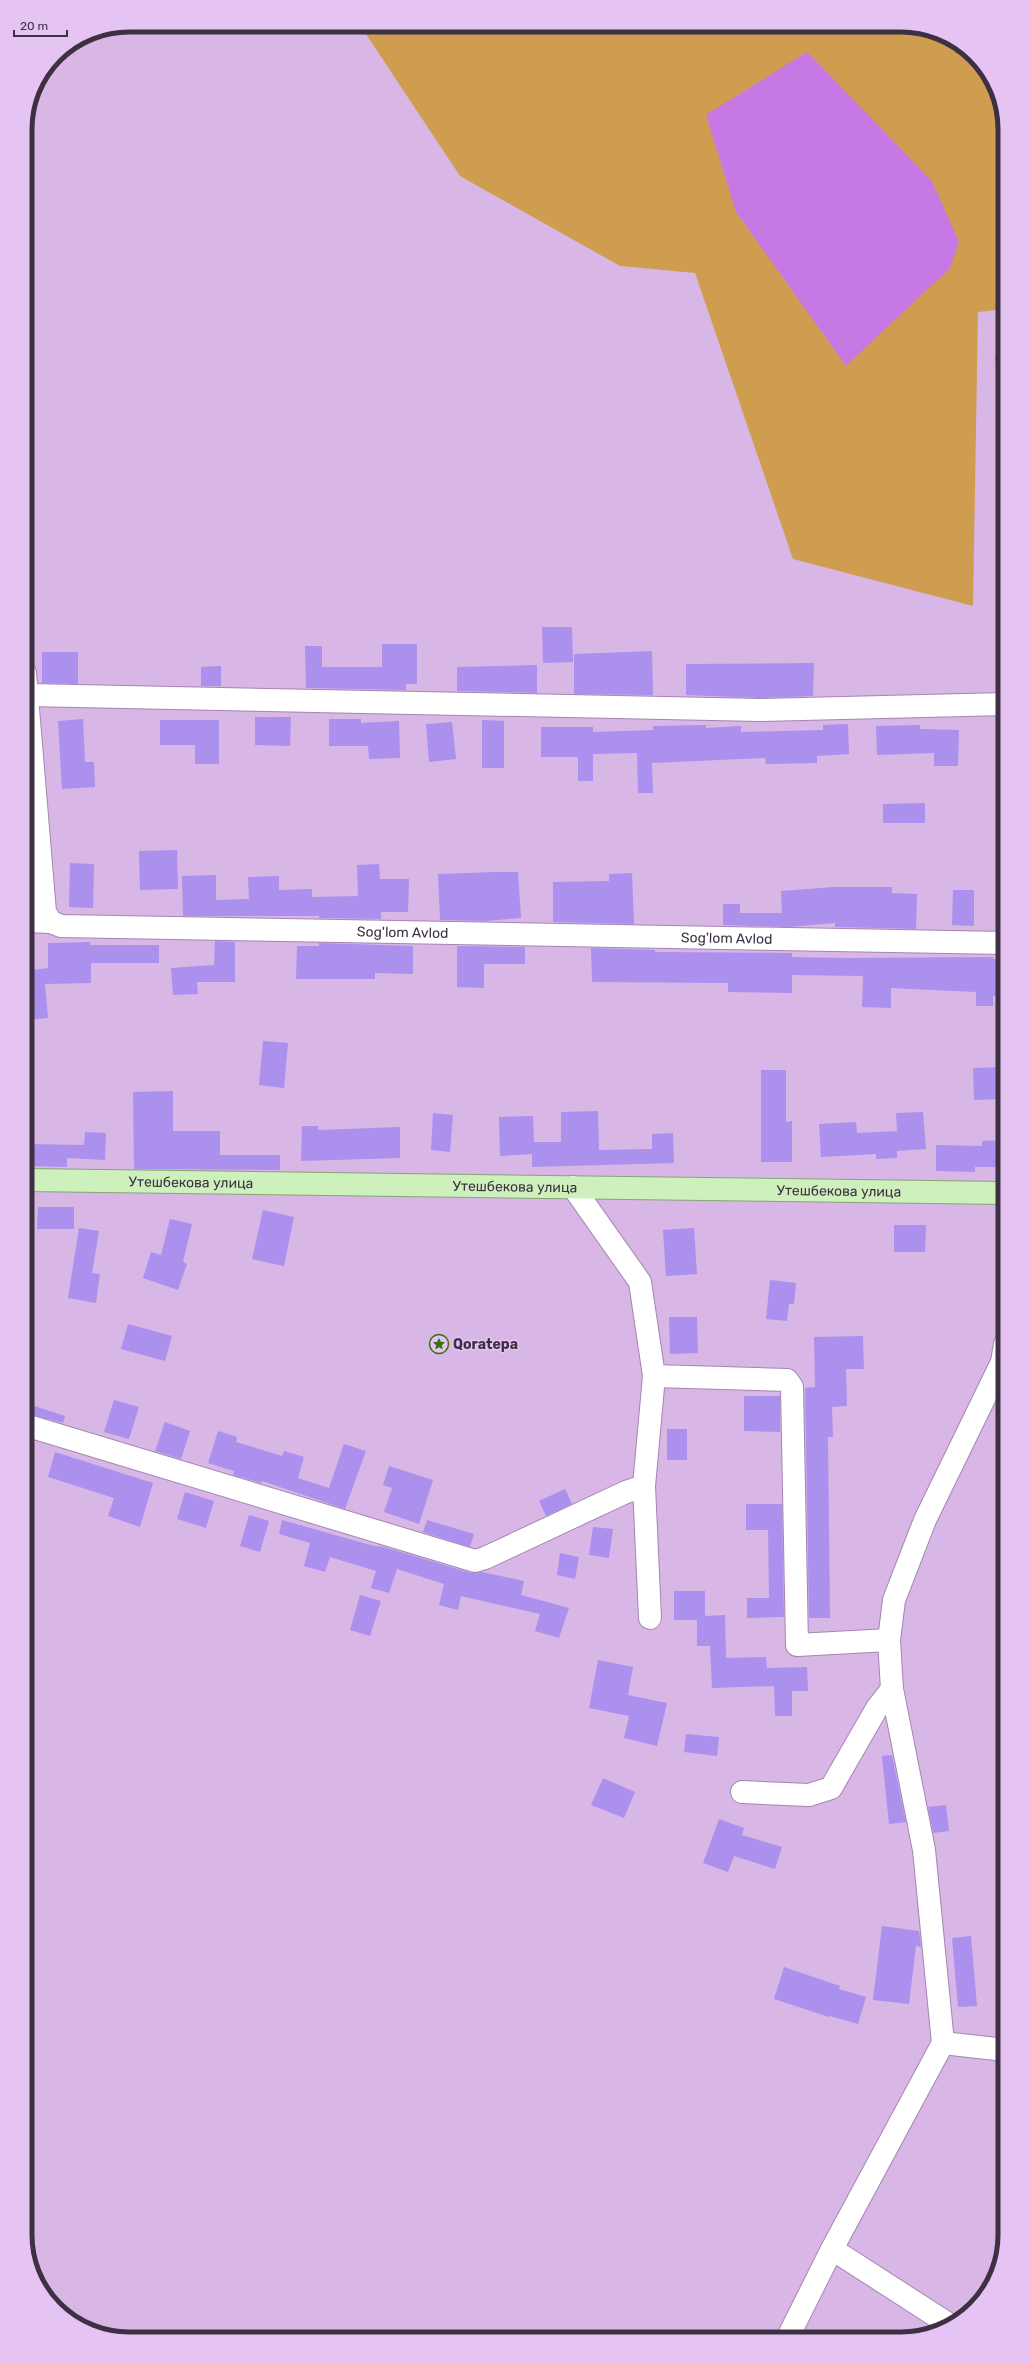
<svg xmlns="http://www.w3.org/2000/svg" width="1030" height="2364" font-family="Rubik,sans-serif">
  <rect width="100%" height="100%" fill="#d8b6e6"/>
  <polygon fill="#cf9d4f" points="360,25 908,25 964,46 999,95 1005,129 1005,309 978,312 973,606 793,559 695,273 620,266 460,176"/>
  <g fill="#c679e4">
    <polygon points="807,52 932,181 959,242 950,268 846,366 736,212 706,115"/>
    <polygon points="995,355 1005,355 1005,426 1000,426"/>
    <polygon points="1003,461 1005,461 1005,607 1001,607"/>
  </g>
  <g fill="#ab90ed">
    <polygon points="542,627 572,627 573,662 543,663"/>
    <polygon points="382,644 417,644 417,684 406,684 406,690 306,688 305,646 322,646 322,667 382,667"/>
    <polygon points="652,651 653,695 574,694 574,654"/>
    <polygon points="42,652 78,652 78,684 42,683"/>
    <polygon points="814,663 813,696 760,698 686,695 686,664"/>
    <polygon points="537,665 537,693 457,691 457,667"/>
    <polygon points="221,666 221,686 201,686 201,667"/>
    <polygon points="255,717 291,717 290,746 255,745"/>
    <polygon points="83,719 85,762 94,762 95,787 62,789 58,721"/>
    <polygon points="329,719 361,719 361,723 399,721 400,758 369,759 368,746 329,746"/>
    <polygon points="160,720 219,720 219,764 195,764 195,745 160,745"/>
    <polygon points="482,720 504,721 504,768 482,768"/>
    <polygon points="452,722 456,759 429,762 426,724"/>
    <polygon points="848,724 849,754 817,756 817,763 766,764 765,758 652,763 653,793 638,793 637,753 593,754 593,781 578,781 578,757 541,757 541,727 593,727 593,732 653,730 653,726 706,725 706,728 741,726 741,732 823,730 823,725"/>
    <polygon points="920,725 920,729 959,730 958,766 934,766 934,753 877,755 876,726"/>
    <polygon points="925,803 925,823 883,823 883,804"/>
    <polygon points="177,850 178,889 140,890 139,851"/>
    <polygon points="70,863 94,864 93,908 69,907"/>
    <polygon points="379,864 380,879 409,879 408,912 381,912 381,919 319,918 319,916 183,916 182,876 216,875 216,900 249,899 248,877 279,876 279,890 312,889 312,897 358,896 357,865"/>
    <polygon points="496,872 518,872 521,918 485,921 440,920 438,874"/>
    <polygon points="632,873 634,924 553,922 553,882 609,881 609,874"/>
    <polygon points="834,887 892,887 892,893 917,894 916,929 835,927 835,923 789,927 723,925 723,904 740,904 740,913 782,913 781,891"/>
    <polygon points="953,890 974,890 974,926 952,925"/>
    <polygon points="215,941 235,942 235,982 197,982 198,994 173,995 171,968 214,965"/>
    <polygon points="90,942 90,945 159,945 159,963 91,963 91,983 45,984 48,1018 25,1020 25,971 48,968 48,943"/>
    <polygon points="319,943 413,946 413,974 375,973 375,979 296,979 297,946 319,946"/>
    <polygon points="457,946 525,947 525,964 484,964 484,988 457,987"/>
    <polygon points="591,948 655,950 655,952 792,953 792,957 844,958 993,957 993,959 1005,960 1005,996 993,996 993,1006 976,1006 976,992 891,988 891,1008 862,1007 863,976 792,975 792,993 728,992 728,983 592,982"/>
    <polygon points="263,1041 288,1043 284,1088 259,1085"/>
    <polygon points="1005,1067 1005,1099 974,1100 973,1068"/>
    <polygon points="761,1070 786,1070 786,1122 792,1121 792,1162 761,1162"/>
    <polygon points="173,1091 173,1131 220,1131 220,1155 280,1155 280,1170 134,1169 133,1092"/>
    <polygon points="598,1111 599,1150 652,1149 652,1134 673,1133 674,1163 532,1167 532,1154 500,1156 499,1117 533,1116 534,1142 561,1142 561,1112"/>
    <polygon points="923,1112 926,1149 897,1151 897,1158 876,1159 876,1154 821,1157 819,1124 856,1122 857,1133 897,1131 896,1113"/>
    <polygon points="433,1113 453,1115 450,1152 431,1150"/>
    <polygon points="302,1126 318,1126 318,1130 400,1127 400,1158 301,1161"/>
    <polygon points="85,1132 106,1133 105,1160 67,1158 67,1167 25,1166 25,1144 84,1145"/>
    <polygon points="1005,1140 1005,1167 975,1167 975,1172 936,1171 936,1145 982,1146 982,1141"/>
    <polygon points="38,1207 74,1207 74,1229 37,1229"/>
    <polygon points="263,1210 294,1217 284,1266 252,1259"/>
    <polygon points="170,1219 192,1224 183,1262 187,1264 178,1290 143,1278 151,1252 161,1255"/>
    <polygon points="894,1225 926,1225 925,1252 894,1252"/>
    <polygon points="79,1228 99,1231 92,1273 100,1274 96,1303 68,1298"/>
    <polygon points="694,1228 697,1274 666,1276 663,1230"/>
    <polygon points="770,1280 796,1283 794,1304 789,1304 787,1321 766,1319"/>
    <polygon points="669,1317 697,1317 698,1353 670,1354"/>
    <polygon points="128,1324 172,1336 165,1361 121,1349"/>
    <polygon points="863,1336 864,1369 846,1369 847,1406 832,1407 833,1437 828,1437 830,1618 809,1618 805,1388 815,1387 814,1337"/>
    <polygon points="744,1396 780,1396 780,1432 744,1431"/>
    <polygon points="114,1400 139,1407 129,1439 104,1432"/>
    <polygon points="25,1403 65,1416 63,1423 25,1413"/>
    <polygon points="165,1422 190,1431 181,1459 155,1451"/>
    <rect x="667" y="1429" width="20" height="31"/>
    <polygon points="218,1431 237,1437 236,1442 282,1456 284,1451 304,1457 298,1478 329,1488 344,1444 366,1451 345,1509 262,1481 261,1483 233,1475 234,1471 208,1463"/>
    <polygon points="55,1452 153,1483 140,1527 108,1516 114,1498 48,1477"/>
    <polygon points="389,1466 433,1480 419,1524 384,1512 392,1488 383,1485"/>
    <polygon points="565,1489 572,1504 546,1516 539,1501"/>
    <polygon points="185,1492 214,1501 206,1528 177,1519"/>
    <polygon points="746,1504 782,1504 784,1617 747,1618 747,1598 769,1598 768,1530 746,1530"/>
    <polygon points="249,1515 269,1521 260,1552 240,1546"/>
    <polygon points="282,1520 374,1546 384,1547 471,1573 482,1572 524,1581 521,1595 569,1608 559,1638 535,1631 540,1614 461,1596 458,1610 439,1605 444,1584 397,1569 389,1593 371,1588 376,1571 330,1557 325,1572 304,1566 310,1543 279,1534"/>
    <polygon points="427,1520 474,1534 470,1547 423,1532"/>
    <polygon points="593,1527 613,1529 609,1558 589,1555"/>
    <polygon points="560,1553 579,1557 575,1579 557,1575"/>
    <polygon points="674,1591 705,1591 705,1616 725,1615 726,1658 766,1657 767,1668 807,1667 808,1691 792,1691 792,1716 775,1716 774,1686 712,1688 710,1646 697,1646 697,1620 674,1620"/>
    <polygon points="360,1595 381,1601 370,1636 350,1630"/>
    <polygon points="598,1660 633,1667 628,1695 667,1703 657,1746 624,1738 629,1716 589,1708"/>
    <polygon points="686,1734 719,1737 717,1756 684,1752"/>
    <polygon points="892,1755 906,1822 889,1824 882,1756"/>
    <polygon points="603,1778 635,1792 624,1818 591,1805"/>
    <polygon points="946,1805 949,1831 933,1833 928,1807"/>
    <polygon points="719,1819 744,1828 742,1835 782,1847 775,1869 734,1856 728,1872 703,1863"/>
    <polygon points="882,1926 919,1931 921,1947 916,1946 909,2004 873,2000"/>
    <polygon points="971,1936 977,2006 958,2007 952,1938"/>
    <polygon points="784,1967 840,1986 839,1989 866,1997 858,2024 830,2016 829,2017 774,1999"/>
  </g>
  <g fill="none" stroke-linecap="round" stroke-linejoin="round">
    <defs>
      <g id="minor">
        <path id="s1" d="M25,673L45,912L51,922L61,926L1005,943"/>
        <polyline points="28,695 760,710 1005,704"/>
        <polyline points="25,921 51,922"/>
        <polyline points="654,1376 787,1380 792,1387 797,1645 889,1640"/>
        <polyline points="25,1425 475,1561 485,1558 626,1492 644,1486 654,1376 640,1282 573,1187"/>
        <polyline points="644,1486 650,1618"/>
        <polyline points="742,1792 809,1795 831,1788 877,1708 892,1689"/>
        <polyline points="943,2043 924,1850 892,1689 889,1640 894,1600 925,1520 1002,1362 1005,1344"/>
        <polyline points="832,2249 950,2325"/>
        <polyline points="787,2339 832,2249 943,2043 1005,2050"/>
      </g>
      <g id="major">
        <path id="s2" d="M25,1180L1005,1193"/>
      </g>
    </defs>
    <use href="#minor" stroke="#a585b3" stroke-width="24"/>
    <use href="#major" stroke="#85a674" stroke-width="24"/>
    <use href="#minor" stroke="#fff" stroke-width="22"/>
    <use href="#major" stroke="#cdf0bc" stroke-width="22"/>
  </g>
  <defs>
    <symbol id="sight-ring" viewBox="-11 -11 22 22"><circle r="9.5" fill="#e5c3f3" stroke="#367307" stroke-width="1.5"/><path d="M0-6L1.8-2.2L6-1.7L2.9 1.2L3.7 5.4L0 3.3L-3.7 5.4L-2.9 1.2L-6-1.7L-1.8-2.2Z" fill="#367307"/></symbol>
  </defs>
  <g fill-rule="evenodd">
    <use href="#sight-ring" x="428" y="1333" width="22" height="22"/>
  </g>
  <g text-anchor="middle" dominant-baseline="central" stroke-width="3" stroke-linejoin="round" paint-order="stroke">
    <g font-size="14" fill="#3e3043" stroke="#e5c3f3">
      <text stroke="none"><textPath href="#s1" startOffset="604">Sog'lom Avlod</textPath></text>
      <text stroke="none"><textPath href="#s1" startOffset="928">Sog'lom Avlod</textPath></text>
      <text stroke="none"><textPath href="#s2" startOffset="166">Утешбекова улица</textPath></text>
      <text stroke="none"><textPath href="#s2" startOffset="490">Утешбекова улица</textPath></text>
      <text stroke="none"><textPath href="#s2" startOffset="814">Утешбекова улица</textPath></text>
    </g>
    <g font-size="14" font-weight="bold" fill="#3e3043" stroke="#e5c3f3" text-anchor="start">
      <text x="453" y="1344">Qoratepa</text>
    </g>
  </g>
  <path d="M0 0H1030V2364H0ZM129 32H901A97 97 0 0 1 998 129V2235A97 97 0 0 1 901 2332H129A97 97 0 0 1 32 2235V129A97 97 0 0 1 129 32Z" fill="#e5c3f3" fill-rule="evenodd"/>
  <path fill="none" stroke="#3e3043" stroke-width="5" d="M129 32H901A97 97 0 0 1 998 129V2235A97 97 0 0 1 901 2332H129A97 97 0 0 1 32 2235V129A97 97 0 0 1 129 32Z"/>
  <path d="M14 30v6h53v-6" fill="none" stroke="#3e3043" stroke-width="2"/>
  <text x="20" y="30" font-size="12" fill="#3e3043" stroke="#e5c3f3" stroke-width="3" paint-order="stroke">20 m</text>
</svg>
